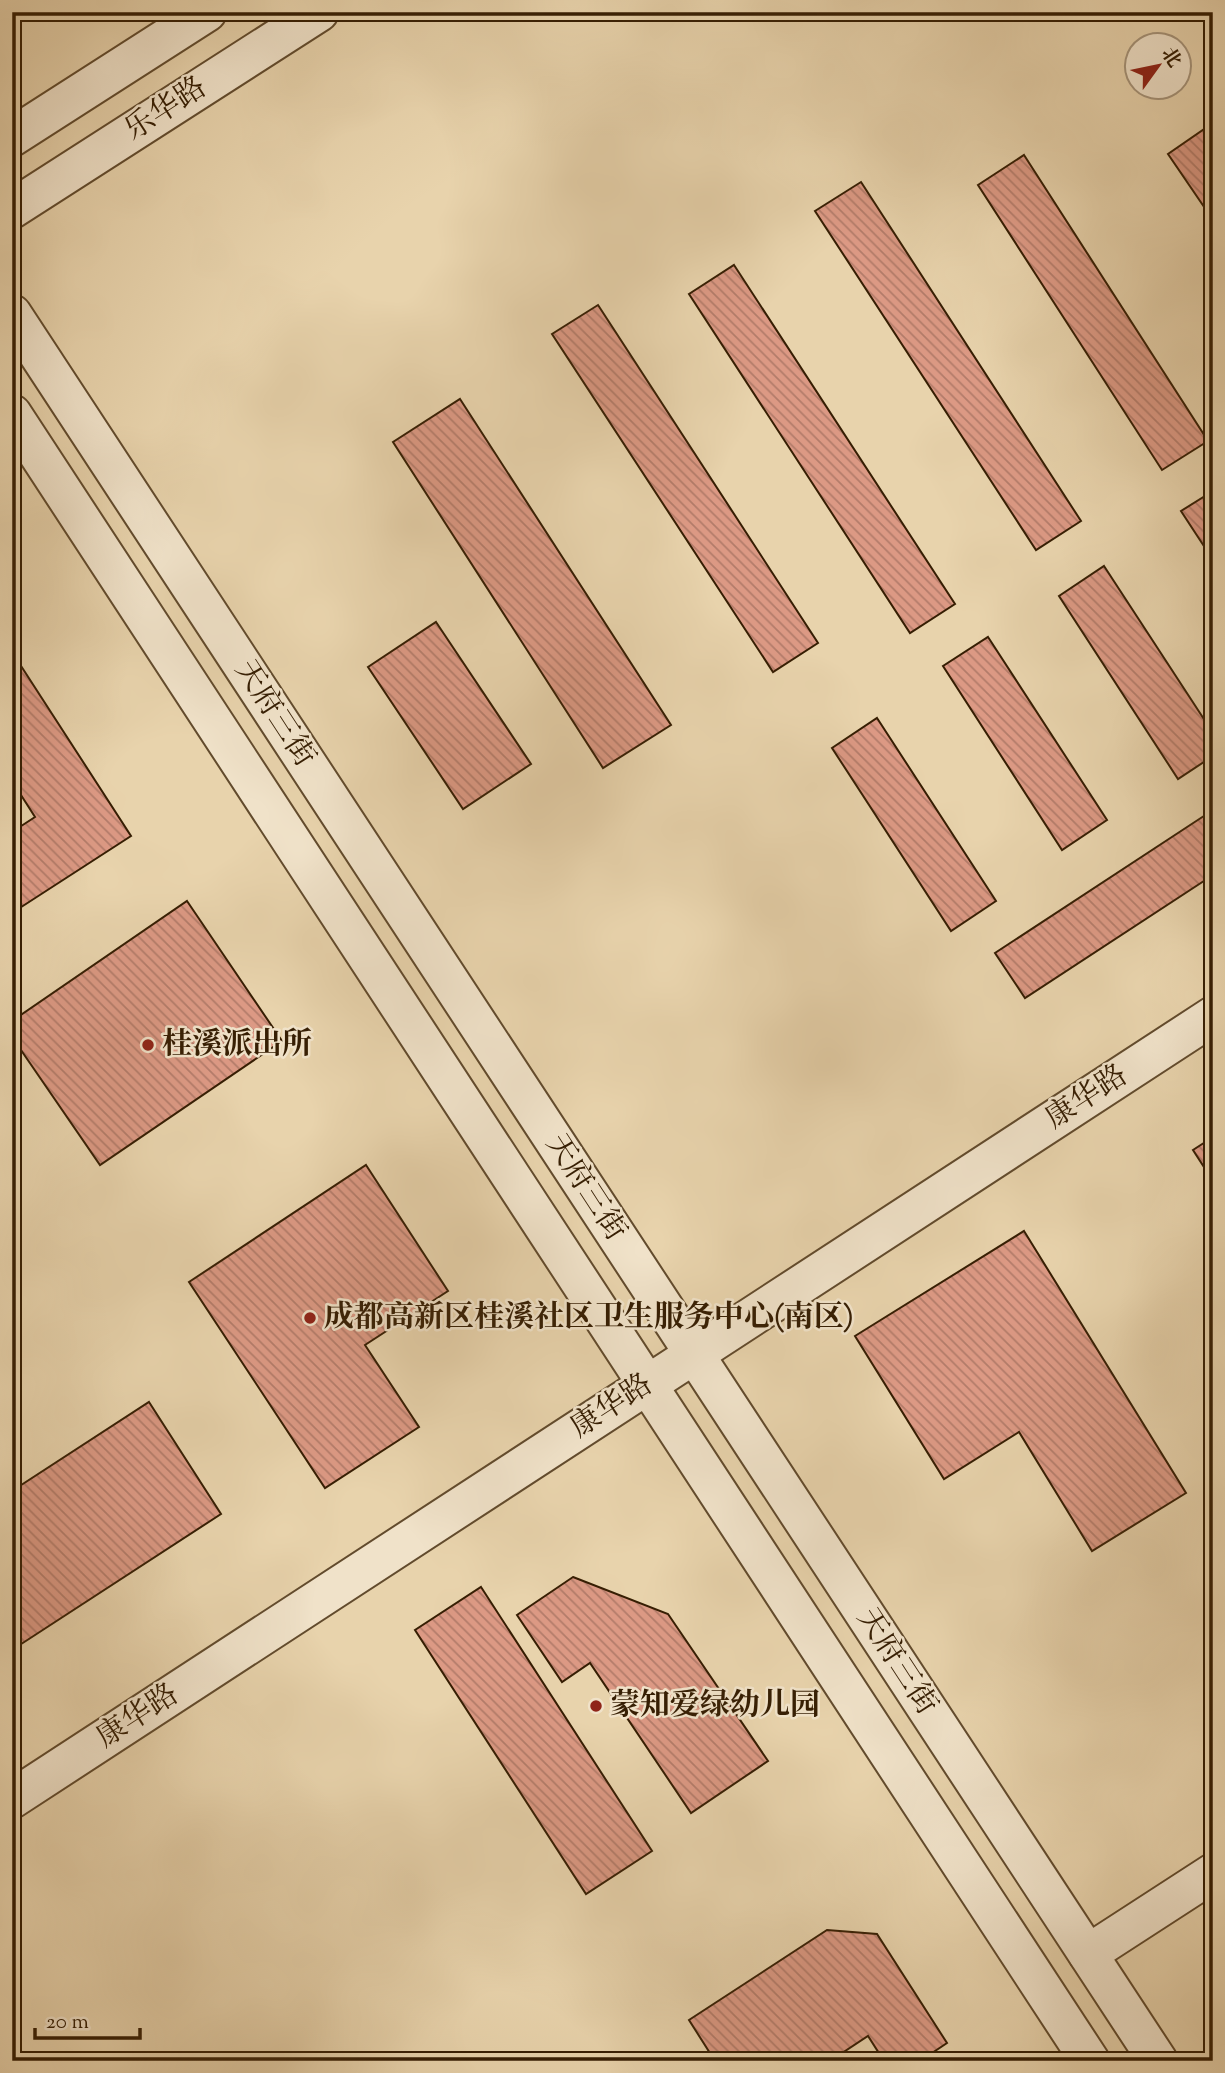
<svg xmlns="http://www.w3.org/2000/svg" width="1225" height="2073" font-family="'Sorts Mill Goudy','Noto Serif SC',serif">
  <defs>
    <pattern id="building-back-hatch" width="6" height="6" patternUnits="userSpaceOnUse" patternTransform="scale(1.75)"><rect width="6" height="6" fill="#dc9984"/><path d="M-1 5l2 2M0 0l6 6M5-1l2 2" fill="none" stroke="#b37c6a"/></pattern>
  </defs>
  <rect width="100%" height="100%" fill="#e8d3ac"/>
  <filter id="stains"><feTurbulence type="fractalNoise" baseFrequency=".00286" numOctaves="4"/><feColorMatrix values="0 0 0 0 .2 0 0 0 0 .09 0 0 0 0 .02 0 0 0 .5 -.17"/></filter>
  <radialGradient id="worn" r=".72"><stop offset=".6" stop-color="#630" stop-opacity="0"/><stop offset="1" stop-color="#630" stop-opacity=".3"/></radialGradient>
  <g fill="url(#building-back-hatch)" stroke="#361e03" stroke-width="2">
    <polygon points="1213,123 1213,220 1168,154"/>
    <polygon points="1024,155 1208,441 1162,470 978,185"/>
    <polygon points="861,182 1081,521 1036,550 815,211"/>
    <polygon points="734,265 955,604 910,633 689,294"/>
    <polygon points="598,305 818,643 773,672 552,334"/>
    <polygon points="460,399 671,725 603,768 393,442"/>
    <polygon points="1213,491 1213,560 1181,511"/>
    <polygon points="1104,566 1213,733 1213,756 1178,779 1059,596"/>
    <polygon points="436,622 531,764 463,809 368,667"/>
    <polygon points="988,637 1107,820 1062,850 943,666"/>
    <polygon points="12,652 131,836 12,913 12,832 35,817 12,781"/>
    <polygon points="877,718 996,901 951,931 832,748"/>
    <polygon points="1213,810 1213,875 1025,998 995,953"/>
    <polygon points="187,901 282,1041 100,1165 12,1037 12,1021"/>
    <polygon points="1213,1137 1213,1181 1193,1150"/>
    <polygon points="366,1165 448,1291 365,1345 419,1427 325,1488 189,1282"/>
    <polygon points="1024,1231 1186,1493 1092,1551 1019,1432 944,1479 855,1336"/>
    <polygon points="149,1402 221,1514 12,1650 12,1491"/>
    <polygon points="573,1577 668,1614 768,1761 691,1813 590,1663 562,1682 517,1615"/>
    <polygon points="481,1587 652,1851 586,1894 415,1630"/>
    <polygon points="827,1930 877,1934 947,2043 920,2061 884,2061 868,2036 830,2061 715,2061 689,2020"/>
  </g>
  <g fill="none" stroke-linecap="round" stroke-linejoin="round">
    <defs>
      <g id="minor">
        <polyline points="12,137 207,12"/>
        <polyline points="12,209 319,12"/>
        <polyline points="12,314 1158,2061"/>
        <polyline points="12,414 1090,2061"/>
        <polyline points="12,1799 1213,1016"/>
        <polyline points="1088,1954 1213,1873"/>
      </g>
    </defs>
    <use href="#minor" stroke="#624b2d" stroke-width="42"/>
    <use href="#minor" stroke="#f0e2c9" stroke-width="38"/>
  </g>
  <g fill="#8f2418" stroke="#f0e2c9" stroke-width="2.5">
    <circle cx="148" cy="1045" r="7"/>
    <circle cx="310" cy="1318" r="7"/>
    <circle cx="596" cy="1706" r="7"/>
  </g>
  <g text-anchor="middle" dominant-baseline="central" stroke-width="5" stroke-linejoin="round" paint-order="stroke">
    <g font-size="30" fill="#361e03" stroke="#f0e2c9">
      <text transform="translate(166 110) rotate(-33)">乐华路</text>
      <text transform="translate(274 714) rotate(57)">天府三街</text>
      <text transform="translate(1087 1098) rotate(-33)">康华路</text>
      <text transform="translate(585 1188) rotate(57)">天府三街</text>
      <text transform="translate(612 1407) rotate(-33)">康华路</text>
      <text transform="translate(896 1662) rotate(57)">天府三街</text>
      <text transform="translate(138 1717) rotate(-33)">康华路</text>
    </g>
    <g font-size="30" font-weight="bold" fill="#361e03" stroke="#f0e2c9" text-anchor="start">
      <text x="162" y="1045">桂溪派出所</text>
      <text x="324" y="1318">成都高新区桂溪社区卫生服务中心(南区)</text>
      <text x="610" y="1706">蒙知爱绿幼儿园</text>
    </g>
  </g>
  <rect width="1225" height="2073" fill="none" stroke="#e8d3ac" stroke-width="42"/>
  <rect x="14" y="14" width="1197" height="2045" fill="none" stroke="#361e03" stroke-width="3.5"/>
  <rect x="21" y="21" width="1183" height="2031" fill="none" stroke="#361e03" stroke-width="2"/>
  <g transform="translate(1158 66) rotate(57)"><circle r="33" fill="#f0e2c9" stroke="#a6947a" stroke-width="2"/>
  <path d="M0-5L12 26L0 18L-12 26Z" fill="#8f2418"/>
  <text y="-10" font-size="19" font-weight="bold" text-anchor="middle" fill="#361e03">北</text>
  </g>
  <path d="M35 2028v10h105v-10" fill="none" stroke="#361e03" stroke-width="3.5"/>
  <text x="46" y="2028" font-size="21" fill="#361e03" stroke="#f0e2c9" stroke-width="5" paint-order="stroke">20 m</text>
  <rect width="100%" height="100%" filter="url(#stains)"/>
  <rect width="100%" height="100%" fill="url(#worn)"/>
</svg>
